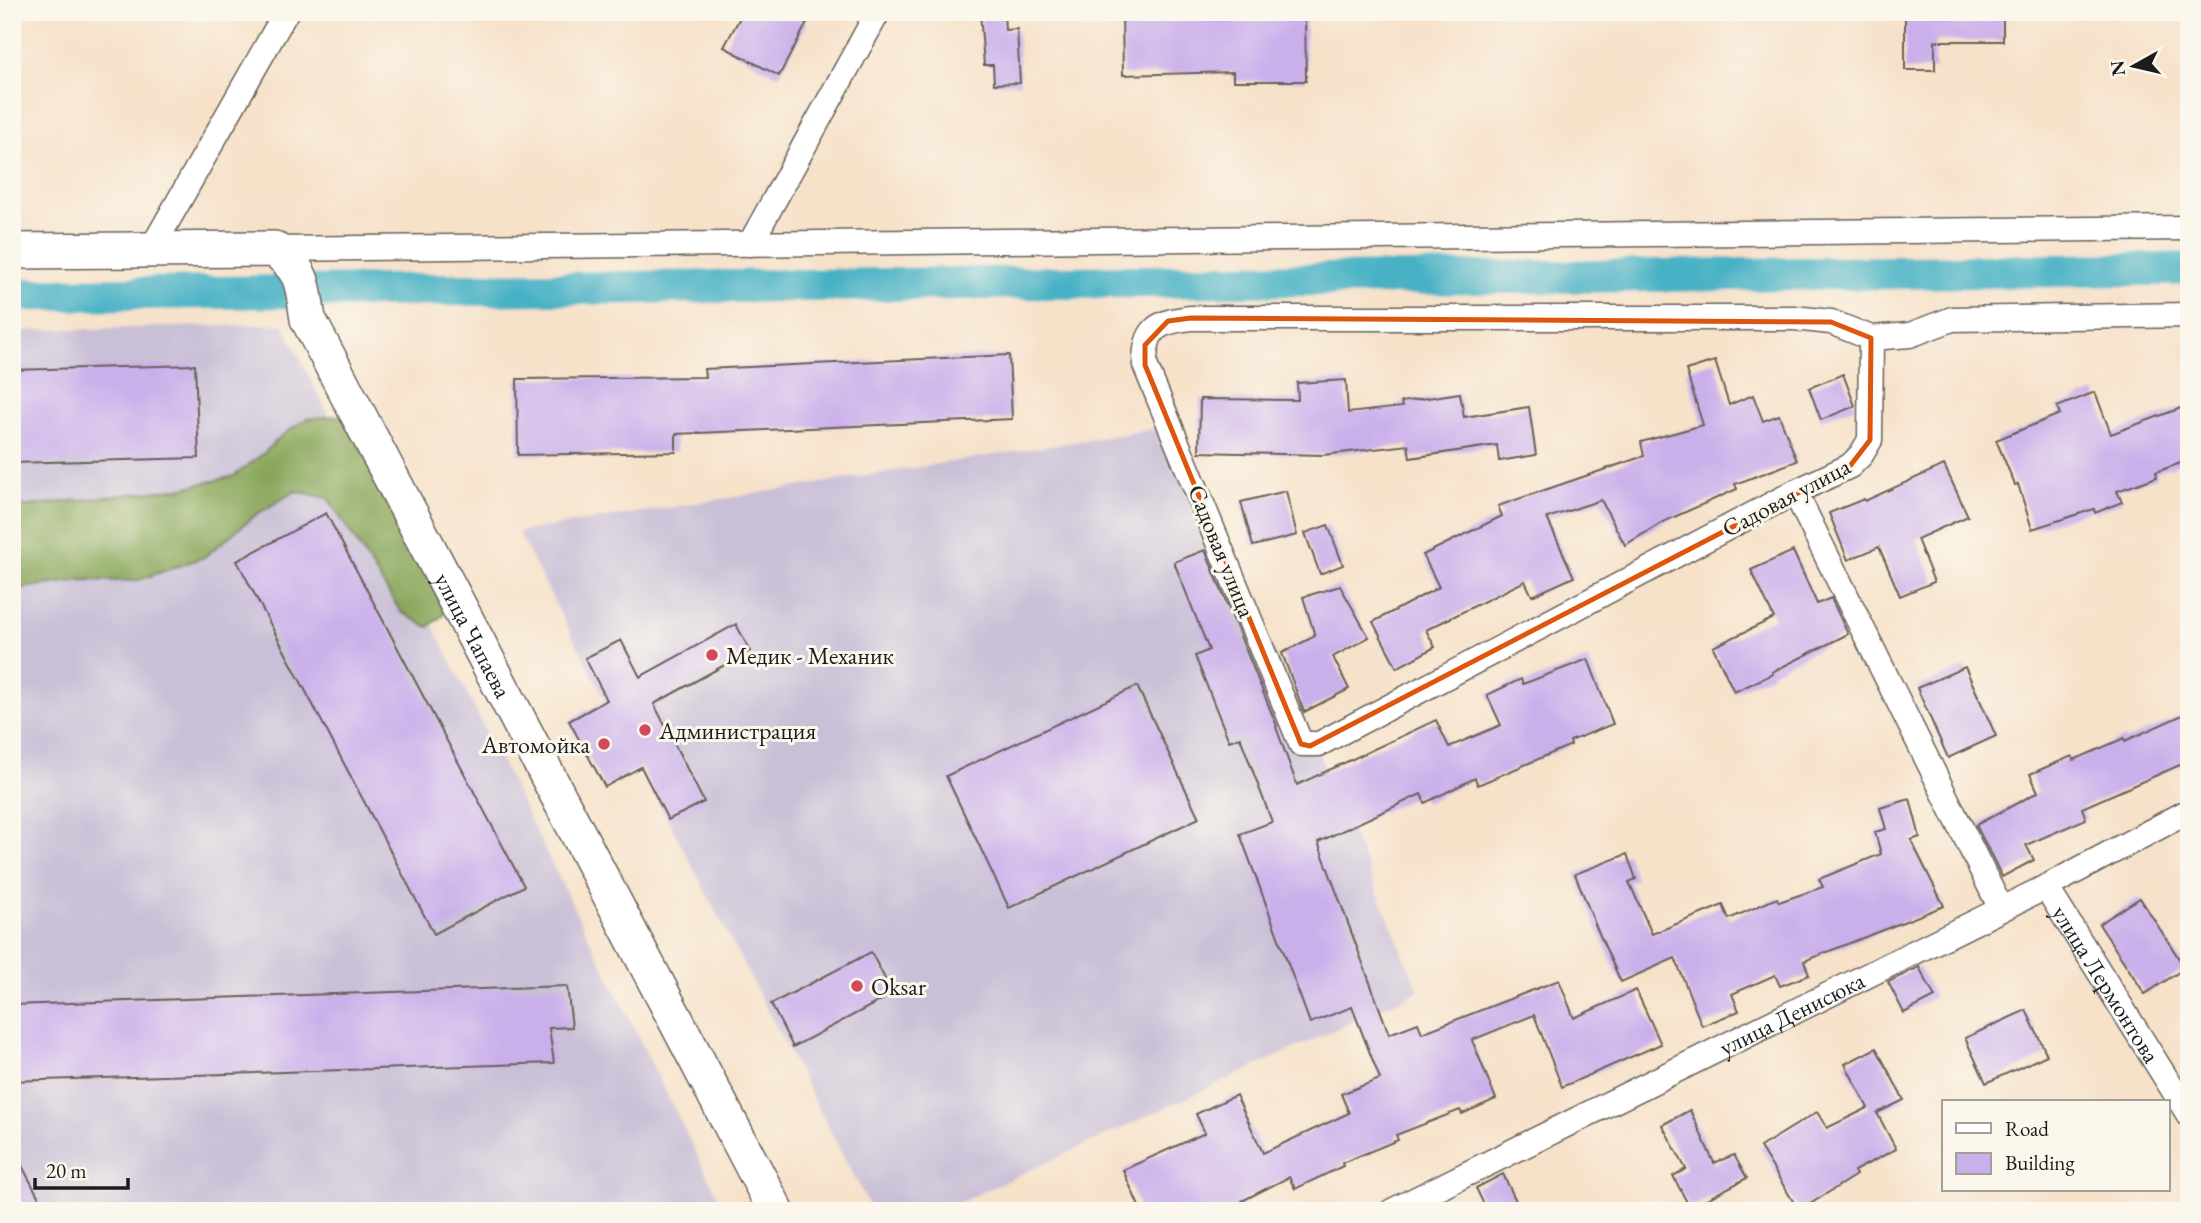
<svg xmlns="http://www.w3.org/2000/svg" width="2201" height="1223" font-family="'EB Garamond',serif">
  <rect width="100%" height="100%" fill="#fbf7ec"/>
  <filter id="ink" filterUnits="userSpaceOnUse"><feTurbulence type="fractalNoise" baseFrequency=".0143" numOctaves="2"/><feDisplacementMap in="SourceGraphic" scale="14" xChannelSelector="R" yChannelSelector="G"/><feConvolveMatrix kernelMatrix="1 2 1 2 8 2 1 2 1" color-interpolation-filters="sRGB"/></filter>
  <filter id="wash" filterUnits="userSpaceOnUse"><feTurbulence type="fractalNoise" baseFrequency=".00686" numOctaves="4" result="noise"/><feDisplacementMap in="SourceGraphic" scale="28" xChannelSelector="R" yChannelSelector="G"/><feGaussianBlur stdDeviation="1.57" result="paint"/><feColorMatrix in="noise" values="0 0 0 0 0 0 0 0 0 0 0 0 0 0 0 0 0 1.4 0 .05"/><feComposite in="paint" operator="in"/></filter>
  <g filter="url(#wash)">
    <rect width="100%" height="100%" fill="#f6e1c9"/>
    <g fill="#c9bfd7">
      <polygon points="283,324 725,1211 16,1211 12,1203 12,331"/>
      <polygon points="1173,426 1313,739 1419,991 941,1211 872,1211 518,532"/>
    </g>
    <polygon fill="#86a457" stroke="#51603a" stroke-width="2" points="344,415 449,610 428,627 401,612 328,498 296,491 257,514 204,557 136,581 83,580 12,589 12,508 183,488 234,476 264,453 280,437 306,419"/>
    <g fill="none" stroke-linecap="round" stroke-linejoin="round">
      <polyline stroke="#47b1c5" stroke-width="33" points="12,295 2189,269"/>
    </g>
    <g id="blocks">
      <g fill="#cab0eb">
        <polygon points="743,12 787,12 807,23 779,76 724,47"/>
        <polygon points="980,12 1004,12 1005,30 1017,29 1020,83 994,84 993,65 984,65"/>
        <polygon points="1122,12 1305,12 1306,81 1233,81 1233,72 1123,75"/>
        <polygon points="1905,12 2003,12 2003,41 1935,41 1935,70 1905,70"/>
        <polygon points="1009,355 1012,419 676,434 676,452 518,455 517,379 705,377 704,369"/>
        <polygon points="1715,361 1729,405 1753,395 1763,421 1779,415 1797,461 1735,484 1737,489 1663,522 1625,545 1601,500 1547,518 1574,577 1532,596 1525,581 1426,630 1435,647 1397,668 1373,622 1439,587 1423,555 1502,516 1498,506 1644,456 1641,442 1703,425 1686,370"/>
        <polygon points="195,365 199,458 12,463 12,370"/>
        <polygon points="1843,374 1855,406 1821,420 1809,388"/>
        <polygon points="1346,380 1348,413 1402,407 1401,402 1460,393 1464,417 1529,407 1536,455 1499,461 1497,445 1410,458 1408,445 1323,455 1199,452 1200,399 1298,400 1297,383"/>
        <polygon points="2095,392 2111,434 2189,405 2189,460 2156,472 2157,477 2117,491 2122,502 2095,513 2094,509 2032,529 2018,484 2015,485 1996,440 2060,414 2057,407"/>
        <polygon points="1944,465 1968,516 1917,539 1934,582 1900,596 1879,547 1848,560 1829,513 1864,499 1865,501"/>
        <polygon points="1286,491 1297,535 1253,546 1241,502"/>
        <polygon points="326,513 524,886 434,934 237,561"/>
        <polygon points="1328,525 1343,565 1320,574 1305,533"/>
        <polygon points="1205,550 1277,726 1276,727 1297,785 1436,720 1449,747 1501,725 1487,695 1521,679 1523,684 1588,659 1613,724 1570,741 1571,745 1478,785 1475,778 1425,803 1421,794 1318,842 1389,1034 1418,1023 1422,1033 1559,980 1574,1018 1636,990 1661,1044 1562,1087 1534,1015 1472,1040 1496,1099 1462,1114 1460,1110 1396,1135 1398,1140 1342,1163 1343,1166 1295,1189 1289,1177 1242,1201 1247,1211 1141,1211 1123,1170 1205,1133 1196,1114 1236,1095 1263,1153 1349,1113 1341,1094 1380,1079 1352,1007 1310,1023 1240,834 1272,822 1240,737 1229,741 1195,656 1209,650 1174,562"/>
        <polygon points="1793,551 1817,604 1831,598 1848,634 1772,672 1773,674 1734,692 1713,647 1774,618 1751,570"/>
        <polygon points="1340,586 1369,637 1333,657 1349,689 1304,712 1282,653 1315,636 1303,597"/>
        <polygon points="736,624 750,651 654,704 704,802 668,820 641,767 605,787 569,721 607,700 585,658 621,640 640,677"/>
        <polygon points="1965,667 1996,736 1948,758 1917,688"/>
        <polygon points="1137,686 1199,818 1009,908 946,776"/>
        <polygon points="2189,712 2189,761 2082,808 2086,819 2026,845 2034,860 2002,877 1976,825 2038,792 2030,774 2072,756 2074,760 2124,738 2125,741"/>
        <polygon points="1910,799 1920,837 1911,840 1944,906 1804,961 1809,975 1780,986 1775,975 1732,994 1739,1011 1702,1026 1675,958 1621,982 1597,929 1575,874 1627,854 1636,879 1629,882 1652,934 1723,905 1729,919 1777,898 1779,902 1823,887 1819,879 1881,854 1875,832 1886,829 1880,808"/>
        <polygon points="2140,898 2185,968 2145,994 2099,924"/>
        <polygon points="871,952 893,994 793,1047 771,1004"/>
        <polygon points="1919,967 1935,997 1904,1013 1888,982"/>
        <polygon points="567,986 572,1027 549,1028 554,1063 12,1081 12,1005"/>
        <polygon points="2026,1010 2047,1055 1986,1083 1965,1038"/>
        <polygon points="1876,1048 1904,1100 1877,1113 1896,1149 1854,1171 1856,1175 1799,1211 1760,1147 1817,1112 1827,1128 1868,1108 1845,1064"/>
        <polygon points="1690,1110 1714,1163 1734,1155 1747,1178 1690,1208 1673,1176 1686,1169 1662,1125"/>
        <polygon points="12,1147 46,1211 12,1211"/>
        <polygon points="1503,1174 1521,1211 1487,1211 1476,1188"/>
      </g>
    </g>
  </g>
  <g filter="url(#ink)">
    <use href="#blocks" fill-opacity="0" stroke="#686159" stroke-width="2"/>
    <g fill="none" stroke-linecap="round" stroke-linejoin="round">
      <defs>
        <g id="street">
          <polyline points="750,244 878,12"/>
          <polyline points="274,249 2189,228"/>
          <polyline points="151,250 286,12"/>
          <path d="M1871,338L1870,440L1861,455L1850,466L1795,492L1319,744H1301L1145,365C1145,328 1157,322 1191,318H1794L1831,322L1871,338L1910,335L1952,319L2189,315"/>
          <polyline points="1795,492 2001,909"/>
          <path id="s1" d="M2046,887L2189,1115"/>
          <path id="s2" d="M1392,1211L2046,887L2189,811"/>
        </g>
        <g id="secondary">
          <path id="s3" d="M12,251L274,249C305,272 302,283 308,319L776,1211"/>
        </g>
      </defs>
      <use href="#street" stroke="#686159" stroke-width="27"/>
      <use href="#secondary" stroke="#686159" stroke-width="38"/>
      <use href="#street" stroke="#fff" stroke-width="24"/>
      <use href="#secondary" stroke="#fff" stroke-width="35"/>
    </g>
  </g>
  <path fill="none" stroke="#de560d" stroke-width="5" stroke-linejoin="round" d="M1191,318L1831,322L1871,338L1870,440L1850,466L1310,746L1301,744L1145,365V345L1168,321Z"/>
  <g fill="#d1495b" stroke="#fbf7ec" stroke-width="2.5">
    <circle cx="712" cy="655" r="7"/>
    <circle cx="645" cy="730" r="7"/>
    <circle cx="604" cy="744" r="7"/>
    <circle cx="857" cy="986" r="7"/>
  </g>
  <g text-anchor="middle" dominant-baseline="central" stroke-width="6" stroke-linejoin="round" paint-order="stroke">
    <g font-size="24" fill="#1c1c1c" stroke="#fbf7ec">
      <text transform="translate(1786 497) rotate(-28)">Садовая улица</text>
      <text transform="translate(1222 551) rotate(68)">Садовая улица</text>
      <text stroke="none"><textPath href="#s3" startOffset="700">улица Чапаева</textPath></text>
      <text stroke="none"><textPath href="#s1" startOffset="114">улица Лермонтова</textPath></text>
      <text stroke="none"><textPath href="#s2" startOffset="446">улица Денисюка</textPath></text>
    </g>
    <g font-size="24" fill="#1c1c1c" stroke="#fbf7ec" text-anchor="start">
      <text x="726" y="655">Медик - Механик</text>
      <text x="659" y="730">Администрация</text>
      <text x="590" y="744" text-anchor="end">Автомойка</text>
      <text x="871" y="986">Oksar</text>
    </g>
  </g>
  <rect width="2201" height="1223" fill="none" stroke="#fbf7ec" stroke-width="42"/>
  <rect x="1942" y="1100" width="228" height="91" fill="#fbf7ec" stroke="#a29f99" stroke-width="2"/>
  <rect x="1956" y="1123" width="35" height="10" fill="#ffffff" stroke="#a29f99" stroke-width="2"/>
  <text x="2005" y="1136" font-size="21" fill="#1c1c1c">Road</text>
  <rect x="1956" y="1153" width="35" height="21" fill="#cab0eb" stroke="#a29f99" stroke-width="2"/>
  <text x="2005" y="1170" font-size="21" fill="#1c1c1c">Building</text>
  <g transform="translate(2134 66) rotate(262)" stroke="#fbf7ec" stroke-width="5" paint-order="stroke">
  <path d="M0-5L12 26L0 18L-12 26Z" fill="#1c1c1c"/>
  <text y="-10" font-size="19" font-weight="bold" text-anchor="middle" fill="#1c1c1c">N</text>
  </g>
  <path d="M35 1178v10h93v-10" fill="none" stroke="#1c1c1c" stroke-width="3.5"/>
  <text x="46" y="1178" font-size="21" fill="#1c1c1c" stroke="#fbf7ec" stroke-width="5" paint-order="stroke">20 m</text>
</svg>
